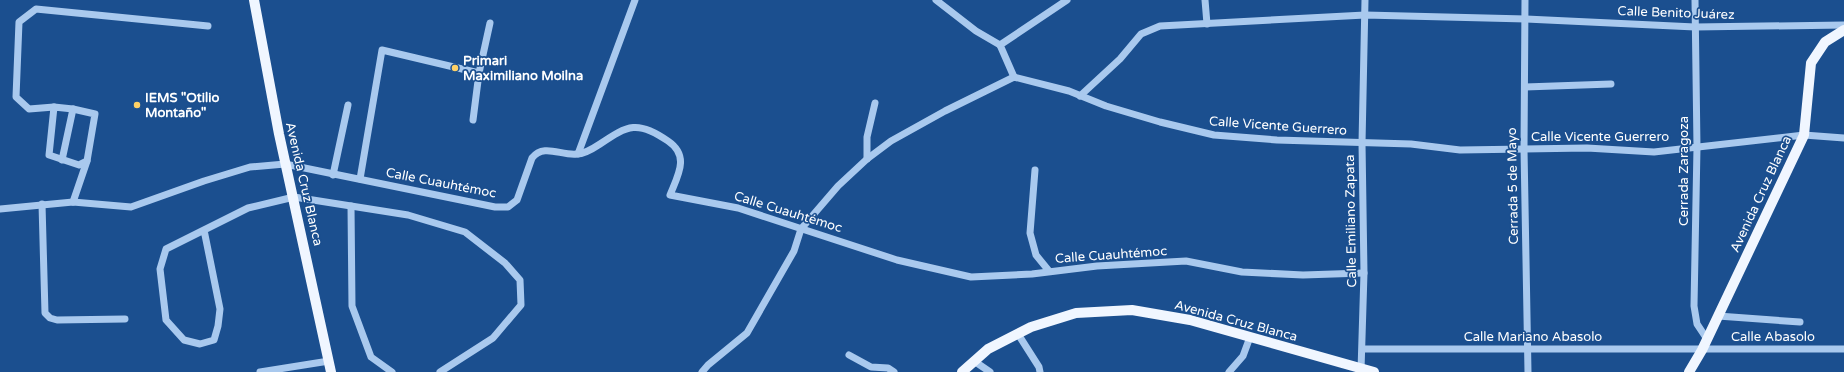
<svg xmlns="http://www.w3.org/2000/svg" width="1844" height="372" font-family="'Varela Round',sans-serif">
  <rect width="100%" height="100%" fill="#1b4f8f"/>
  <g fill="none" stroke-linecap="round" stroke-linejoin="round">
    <g stroke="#a9c9ee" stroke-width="7">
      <polyline points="936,0 976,31 1000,45"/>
      <polyline points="1205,0 1207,24"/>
      <polyline points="1525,0 1524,149 1528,372"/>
      <polyline points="1695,0 1697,147 1694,306 1697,324 1707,339"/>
      <polyline points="1014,77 1000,45 1067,0"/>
      <polyline points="1525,87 1611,84"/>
      <polyline points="1080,96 1120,59 1141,34 1160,26 1365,15 1526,19 1695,27 1844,25"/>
      <polyline points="54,107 29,109 16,97 19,22 36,9 208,26"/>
      <polygon points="54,107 73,109 95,114 87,161 79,165 49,155"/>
      <polyline points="473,120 479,73"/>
      <polyline points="578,154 635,0"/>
      <polyline points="867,159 867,137 875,103"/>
      <polyline points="62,160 73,109"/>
      <polyline points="1035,170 1030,233 1036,255 1049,271"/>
      <polyline points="333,175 348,105"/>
      <polyline points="360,179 382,50 479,73 490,23"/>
      <polyline points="73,202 87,161"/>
      <polyline points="42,204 45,313 50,318 57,320 125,319"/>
      <polyline points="351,206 352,306 371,357 392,372"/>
      <path d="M0,209L73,202L131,207L204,181L250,167L285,164L495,207H508L517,200L532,158C544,143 561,156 577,154C585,154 594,148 600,144C628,125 638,120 668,141C690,156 678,175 670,195L738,208L897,260L971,277L1032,274L1097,266L1186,261L1242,272L1303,275L1364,273"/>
      <polyline points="204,230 220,309 218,326 214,340 200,344 184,340 166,320 160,269 166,249 248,208 294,197 408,215 465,232 505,263 520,280 521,305 493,338 440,372"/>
      <polyline points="1718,316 1800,322"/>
      <polyline points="1018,334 1039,367 1040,372"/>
      <polyline points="1363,349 1844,349"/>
      <polyline points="849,355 871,367 888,368 894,372"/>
      <polyline points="974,361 990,372"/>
      <polyline points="1361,370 1364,273 1362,143 1365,0"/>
      <polyline points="260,372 329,361"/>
      <polyline points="702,372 708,365 747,333 794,251 801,229 838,186 867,159 891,141 945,111 1014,77 1069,91 1106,106 1160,122 1214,135 1277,140 1411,144 1460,150 1587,148 1654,152 1804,135 1844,138"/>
      <polyline points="1229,372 1243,356 1250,337"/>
    </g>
    <g stroke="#f0f6ff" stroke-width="10">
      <polyline points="254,0 279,134 331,372"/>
      <polyline points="962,372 988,349 1031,327 1076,313 1132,310 1190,320 1374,372"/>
      <polyline points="1689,372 1702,350 1804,135 1811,63 1825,42 1844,30"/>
    </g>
  </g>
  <g fill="#ffd166" stroke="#1b4f8f" stroke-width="1.5">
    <circle cx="455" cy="68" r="4"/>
    <circle cx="137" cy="105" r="4"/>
  </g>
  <g text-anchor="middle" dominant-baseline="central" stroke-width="3.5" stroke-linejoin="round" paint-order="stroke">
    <g font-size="13" fill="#fff" stroke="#1b4f8f">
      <text transform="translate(1676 13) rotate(2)">Calle Benito Juárez</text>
      <text transform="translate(1278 126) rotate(4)">Calle Vicente Guerrero</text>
      <text x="1600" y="137">Calle Vicente Guerrero</text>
      <text transform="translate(1684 171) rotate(-90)">Cerrada Zaragoza</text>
      <text transform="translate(441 183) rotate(11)">Calle Cuauhtémoc</text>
      <text transform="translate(304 184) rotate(77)">Avenida Cruz Blanca</text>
      <text transform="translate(1513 186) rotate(-91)">Cerrada 5 de Mayo</text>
      <text transform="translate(1761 194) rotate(-65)">Avenida Cruz Blanca</text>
      <text transform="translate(788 212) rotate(17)">Calle Cuauhtémoc</text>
      <text transform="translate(1351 221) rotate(-91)">Calle Emiliano Zapata</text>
      <text transform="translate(1111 255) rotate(-4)">Calle Cuauhtémoc</text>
      <text transform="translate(1236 321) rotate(15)">Avenida Cruz Blanca</text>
      <text x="1533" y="337">Calle Mariano Abasolo</text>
      <text x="1773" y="337">Calle Abasolo</text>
    </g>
    <g font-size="13" font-weight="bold" fill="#fff" stroke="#1b4f8f" text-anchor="start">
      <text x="463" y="61">Primari<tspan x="463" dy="15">Maximiliano Moilna</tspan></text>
      <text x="145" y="98">IEMS "Otilio<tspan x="145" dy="15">Montaño"</tspan></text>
    </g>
  </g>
</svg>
